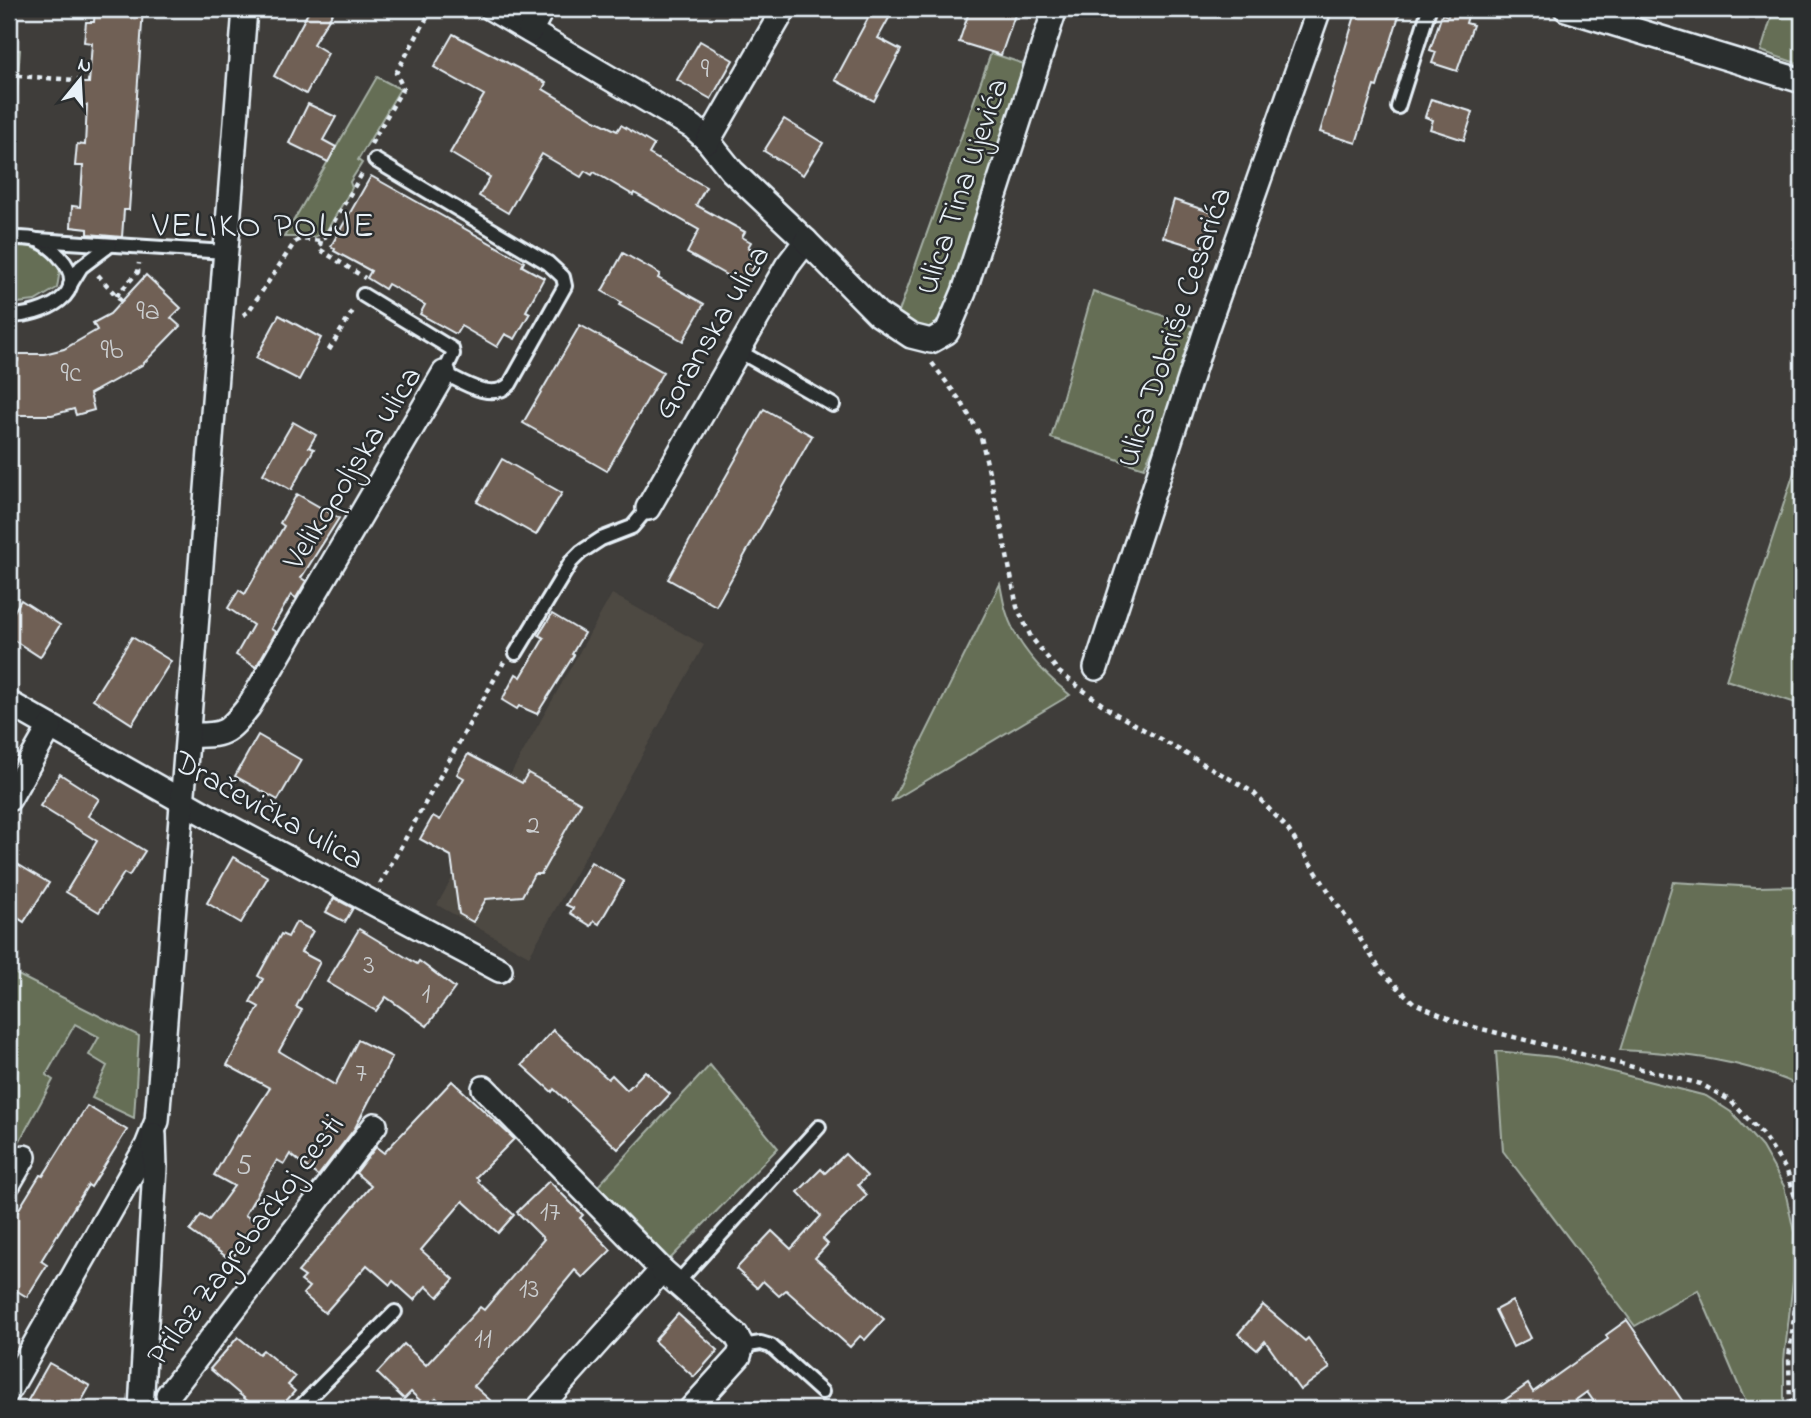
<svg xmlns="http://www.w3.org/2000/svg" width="1811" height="1418" font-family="'Indie Flower',sans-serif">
  <rect width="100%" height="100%" fill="#3f3d3a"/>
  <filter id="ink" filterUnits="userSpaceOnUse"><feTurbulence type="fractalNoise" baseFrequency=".0143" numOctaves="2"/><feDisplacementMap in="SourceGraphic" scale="14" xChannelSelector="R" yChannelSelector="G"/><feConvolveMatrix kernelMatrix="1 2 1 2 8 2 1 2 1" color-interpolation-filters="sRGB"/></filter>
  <g filter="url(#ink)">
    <polygon fill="#4d4842" points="612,594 704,645 529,956 437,905"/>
    <g fill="#656e55" stroke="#a6b0a6" stroke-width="2">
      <polygon points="1774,9 1802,9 1802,65 1761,51"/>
      <polygon points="9,49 20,50 10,175 9,175"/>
      <polygon points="991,53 1027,65 947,311 933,327 918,332 896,320"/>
      <polygon points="377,77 400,89 358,160 362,163 350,182 352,188 326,232 314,237 284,237"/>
      <path d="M9,244C30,245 50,250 60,270L57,288L35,301L9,304Z"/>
      <polygon points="1093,291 1195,327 1157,439 1144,468 1051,438"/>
      <polygon points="1802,448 1802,705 1726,680"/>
      <path d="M1000,584C1002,593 1003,602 1006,611C1015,644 1044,674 1070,695L892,801Z"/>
      <path d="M1673,882L1757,887L1802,886V1087C1745,1060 1682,1053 1620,1050Z"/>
      <polygon points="10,971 139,1036 134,1118 92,1098 107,1066 89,1055 99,1037 75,1024 46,1075 53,1080 18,1144 9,1139"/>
      <polygon points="1496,1051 1555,1057 1706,1096 1731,1112 1762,1147 1784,1186 1794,1232 1793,1281 1784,1360 1784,1409 1753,1409 1743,1396 1698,1290 1635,1326 1503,1151"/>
      <polygon points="710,1065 778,1148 670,1259 598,1186"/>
    </g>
    <g fill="#6f6155" stroke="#e8f1f8" stroke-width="2">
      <polygon points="95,9 143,9 129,210 124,210 122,237 88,234 88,229 71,227 72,206 80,207 83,166 75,166 77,144 85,145 87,105 80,104 81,83 89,83 92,43 84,42 86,22 94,22"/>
      <polygon points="310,9 335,9 313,44 328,53 306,94 274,76"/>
      <polygon points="873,9 894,9 878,38 901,50 874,101 835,80"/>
      <polygon points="970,9 1017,9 1001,55 959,42"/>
      <polygon points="1357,9 1401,9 1377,87 1374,86 1356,143 1320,132"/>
      <polygon points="1450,11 1468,16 1466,23 1473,25 1457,71 1432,63 1436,52 1430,50 1442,14 1448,16"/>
      <polygon points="453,34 546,83 543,89 595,120 617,131 621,125 654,145 649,154 706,187 696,205 745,232 742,237 751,242 748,247 761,254 744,285 687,253 699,230 634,193 633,195 594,172 592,175 585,171 581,177 542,154 508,213 479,196 490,177 450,153 484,95 434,67"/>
      <polygon points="700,41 733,60 711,99 677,80"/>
      <polygon points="1431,99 1473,112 1464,140 1430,129 1433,120 1425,117"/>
      <polygon points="308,104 336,117 323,140 336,147 328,162 289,143"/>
      <polygon points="784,119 823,143 803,175 764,151"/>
      <polygon points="371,176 524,262 522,266 544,278 526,311 530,313 515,339 505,334 497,347 461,326 456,334 420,314 425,305 388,284 385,289 367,278 371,271 334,251 335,249 331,246"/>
      <polygon points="1174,200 1213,213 1202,249 1163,237"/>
      <polygon points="623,253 660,274 658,278 704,304 683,341 619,305 621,302 602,291"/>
      <polygon points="146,275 181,308 171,318 180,326 142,365 90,394 94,410 76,415 74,409 52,415 9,415 9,361 18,361 18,354 44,354 64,349 97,330 93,323 110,314"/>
      <polygon points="279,315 321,338 299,380 256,358"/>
      <polygon points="580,325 663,372 607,471 523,423"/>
      <polygon points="764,409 812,436 716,606 668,579"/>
      <polygon points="293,422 316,435 309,447 314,449 291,490 263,474"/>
      <polygon points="502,459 562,493 536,535 477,502"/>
      <polygon points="297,494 339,518 301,578 306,581 296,598 291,595 271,629 276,632 256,667 236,655 253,625 228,608 239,590 245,594 284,526 280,523"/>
      <polygon points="21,600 60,625 40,657 9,637 9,620"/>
      <polygon points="552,614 584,633 572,654 574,655 537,714 519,706 517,709 502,700 516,674 521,677 544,638 539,635"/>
      <polygon points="132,637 171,661 132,724 93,699"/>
      <polygon points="258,735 301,760 278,800 235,776"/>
      <polygon points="468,754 522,783 528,773 581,803 541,874 534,874 522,896 486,899 473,922 459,914 451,856 420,839 433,816 440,820 464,778 457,774"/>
      <polygon points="60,774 99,799 88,816 145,851 129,876 124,873 99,912 66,892 97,841 40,806"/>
      <polygon points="233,857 268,877 241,923 207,903"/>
      <polygon points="9,859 49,883 24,922 9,912"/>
      <polygon points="591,862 624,881 599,924 594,921 591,926 570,913 573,908 566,905"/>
      <polygon points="334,898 353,908 345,922 326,912"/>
      <polygon points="296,922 313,931 301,952 320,962 296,1007 302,1010 279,1051 335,1085 358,1040 392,1057 355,1128 318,1176 290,1154 284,1164 277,1160 245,1215 257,1223 231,1260 190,1231 201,1215 209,1220 234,1186 214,1175 237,1135 239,1136 270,1088 227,1065 259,1007 250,1002 263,979 258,976 281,934 288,937"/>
      <polygon points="359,929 417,964 419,961 455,988 427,1026 386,997 376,1011 327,982"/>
      <polygon points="553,1030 608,1079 612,1075 627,1090 645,1071 670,1094 618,1149 554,1089 552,1092 522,1065"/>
      <polygon points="452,1081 514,1139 476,1177 479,1180 478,1182 514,1215 498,1233 463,1201 421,1250 454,1279 438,1297 426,1286 414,1300 393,1281 390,1285 367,1265 325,1313 303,1294 309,1287 301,1281 305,1277 298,1272 371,1186 356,1173 376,1147 384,1153"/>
      <polygon points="87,1106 127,1130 91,1187 88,1185 41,1261 47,1265 27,1297 9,1286 9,1225 40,1175 43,1176"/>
      <polygon points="845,1154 867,1176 858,1185 867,1195 823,1239 828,1244 815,1258 884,1319 865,1340 860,1336 850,1347 786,1290 779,1296 763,1281 757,1288 736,1269 772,1231 791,1249 821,1216 798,1192 821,1169 825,1173"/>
      <polygon points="549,1181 583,1215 580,1218 611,1250 583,1278 575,1270 523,1333 474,1386 500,1409 448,1409 436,1398 427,1407 411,1392 404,1399 377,1373 404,1344 426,1365 480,1307 484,1310 544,1239 517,1212"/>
      <polygon points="1512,1301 1531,1338 1513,1347 1495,1310"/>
      <polygon points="1263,1305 1305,1341 1308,1338 1330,1368 1300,1390 1265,1341 1257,1350 1238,1334"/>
      <polygon points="678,1314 718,1350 694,1377 654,1341"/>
      <polygon points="1627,1320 1688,1409 1599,1409 1587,1392 1563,1409 1492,1409 1528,1384 1533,1392 1608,1339 1606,1335"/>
      <polygon points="238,1337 259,1354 263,1350 295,1377 288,1385 295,1391 279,1409 257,1409 210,1369"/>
      <polygon points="49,1363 90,1386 77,1409 23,1409"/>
    </g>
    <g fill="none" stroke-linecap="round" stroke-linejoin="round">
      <defs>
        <g id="lane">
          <polyline points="1398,107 1429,9"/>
          <path d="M9,238C17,238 28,237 37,240C44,242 54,250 59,256C95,294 42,316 9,316"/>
          <polyline points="37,240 226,252"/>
          <polyline points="70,285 81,267 110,245"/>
          <path d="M363,295L452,349L453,354L444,373C462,382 492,402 510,384L565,286L563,277L548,263L375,160"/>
          <polyline points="737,350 833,405"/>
          <polyline points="516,653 571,562 581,552 601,539 632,527 648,508"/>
          <polyline points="677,1283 819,1127"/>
          <polyline points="742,1346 761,1343 771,1346 822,1392"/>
          <polyline points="298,1409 395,1312"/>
        </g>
        <g id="street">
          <polyline points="492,9 693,127 708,141 732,171 806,241 787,266 648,508"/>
          <polyline points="1566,9 1802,81"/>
          <polyline points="530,31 542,9"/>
          <polyline points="708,141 784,9"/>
          <polyline points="806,241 878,314 911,336 931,341 947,332 964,292 1055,9"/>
          <polyline points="1096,668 1206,330 1319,9"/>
          <polyline points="9,703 210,817 500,970"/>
          <path d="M188,735C224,736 227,734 249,706L444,373"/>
          <polyline points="9,799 50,727"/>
          <polyline points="484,1088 662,1270 538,1409"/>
          <polyline points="9,1183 24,1157"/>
          <polyline points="662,1270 736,1335 742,1346 739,1356 691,1409"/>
          <polyline points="9,1390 147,1146 157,1121 245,9"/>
          <polyline points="168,1395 375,1125"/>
          <polyline points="141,1409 155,1167 154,1135"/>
        </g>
      </defs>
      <use href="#lane" stroke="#e8f1f8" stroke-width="18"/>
      <use href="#street" stroke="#e8f1f8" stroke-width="28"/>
      <g stroke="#e8f1f8" stroke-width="4.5" stroke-dasharray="5 5" stroke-linecap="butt">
        <polyline points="9,70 18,76 89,81"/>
        <polyline points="371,144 403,88 396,73 432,9"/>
        <polyline points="321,241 319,249 365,278"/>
        <polyline points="98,275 121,301"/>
        <polyline points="116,296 138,272 139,263"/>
        <polyline points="243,315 248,312 295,242 301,239 321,241 325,237 363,172"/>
        <polyline points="329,350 354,309"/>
        <polyline points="932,363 962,403 981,437 1001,525 1017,607 1031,637 1059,672 1111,711 1253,792 1287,828 1382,972 1414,1003 1462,1024 1701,1084 1731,1101 1762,1134 1787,1171 1799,1210 1802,1252 1789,1357 1790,1409"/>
        <polyline points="380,884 504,662"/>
      </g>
      <use href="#lane" stroke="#2a2d2e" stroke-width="12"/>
      <use href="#street" stroke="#2a2d2e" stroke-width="23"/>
    </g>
  </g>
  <g text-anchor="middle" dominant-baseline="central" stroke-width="5" stroke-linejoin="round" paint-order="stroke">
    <g font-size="28" fill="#cacdcf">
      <text x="705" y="70">9</text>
      <text x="148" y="312">9a</text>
      <text x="112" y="351">9b</text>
      <text x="71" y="374">9c</text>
      <text x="533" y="826">2</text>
      <text x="369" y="966">3</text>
      <text x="426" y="995">1</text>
      <text x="361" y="1074">7</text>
      <text x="244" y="1166">5</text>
      <text x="550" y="1213">17</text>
      <text x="529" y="1290">13</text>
      <text x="483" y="1340">11</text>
    </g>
    <g font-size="32" fill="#e8f1f8" stroke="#2a2d2e">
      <text transform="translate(964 187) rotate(-71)">Ulica Tina Ujevića</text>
      <text transform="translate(1176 328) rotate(-71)">Ulica Dobriše Cesarića</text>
      <text transform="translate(713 333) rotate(-59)">Goranska ulica</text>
      <text transform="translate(354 469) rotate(-58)">Velikopoljska ulica</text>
      <text transform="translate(268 812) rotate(29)">Dračevička ulica</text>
      <text transform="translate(247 1241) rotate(-53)">Prilaz Zagrebačkoj cesti</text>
    </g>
    <g font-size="35" letter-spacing="2" fill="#e8f1f8" stroke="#2a2d2e">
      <text x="264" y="227">VELIKO POLJE</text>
    </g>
  </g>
  <rect width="1811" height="1418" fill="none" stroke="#2a2d2e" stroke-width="35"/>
  <rect x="18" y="18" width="1776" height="1383" fill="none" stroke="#e8f1f8" stroke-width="2.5" filter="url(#ink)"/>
  <g transform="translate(80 80) rotate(18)" stroke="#2a2d2e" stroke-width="5" paint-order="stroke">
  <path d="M0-5L12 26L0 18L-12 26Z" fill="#e8f1f8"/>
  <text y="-10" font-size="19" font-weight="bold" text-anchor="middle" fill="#e8f1f8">N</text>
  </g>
</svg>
